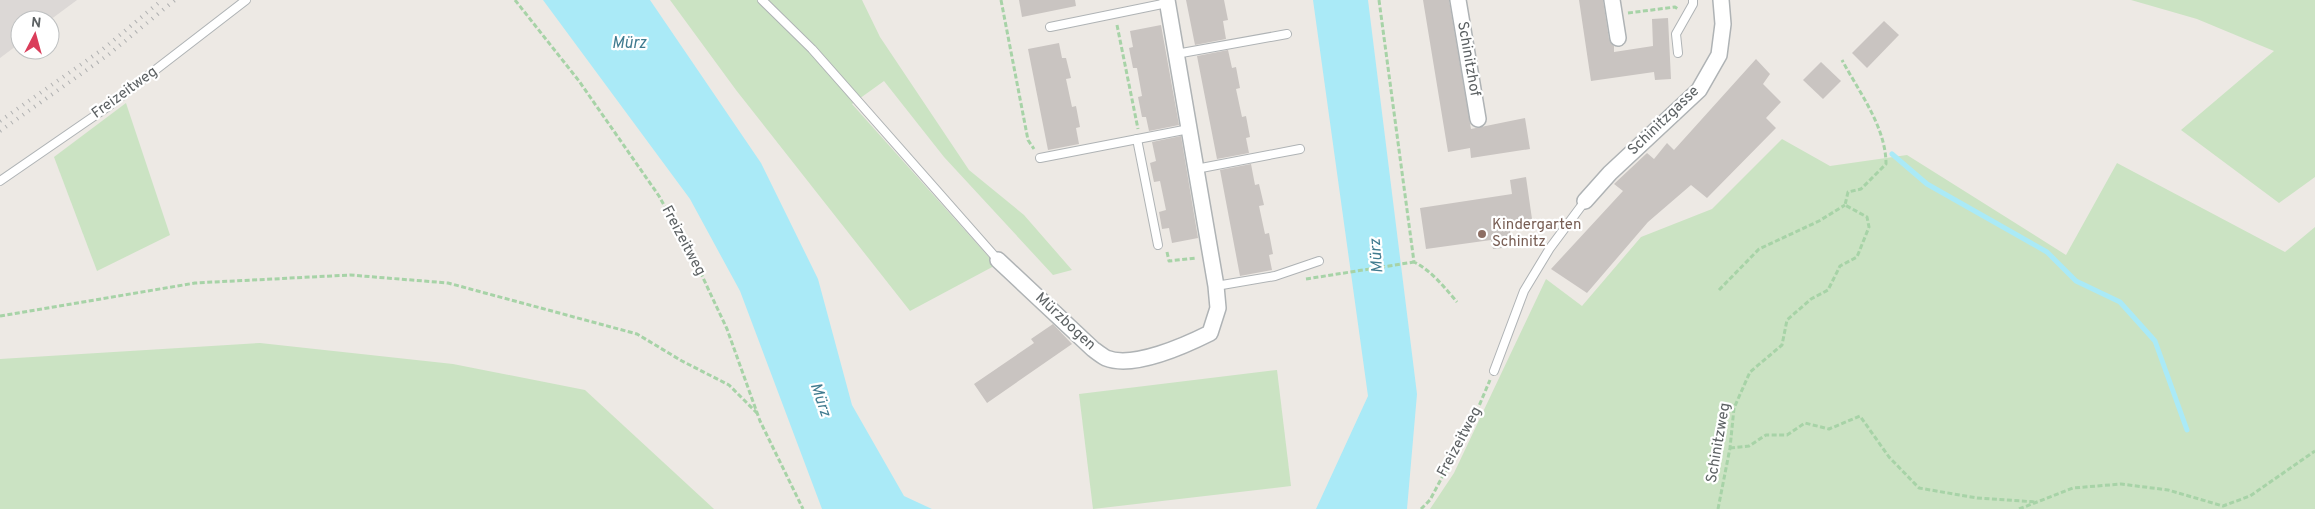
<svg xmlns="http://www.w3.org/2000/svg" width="2315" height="509" font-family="Overpass,sans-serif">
  <rect width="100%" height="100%" fill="#ede9e4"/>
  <polygon fill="#dcd8d6" points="0,0 77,0 50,20 20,20 20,43 0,58"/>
  <g fill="#cbe3c3">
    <polygon points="670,0 862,0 880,37 969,170 1024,215 1072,270 1053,275 944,157 884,81 852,104 996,265 910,311 736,90"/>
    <polygon points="2131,0 2315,0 2315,177 2279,203 2181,130 2274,51 2197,19"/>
    <polygon points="126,103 170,235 97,271 54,157"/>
    <polygon points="1782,139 1830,166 1907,155 2066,255 2117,163 2285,252 2315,227 2315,509 1430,509 1454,473 1546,279 1582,306 1641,237 1712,209"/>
    <polygon points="260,343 453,364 585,390 714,509 0,509 0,359"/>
    <polygon points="1277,370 1291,486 1093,509 1079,394"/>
  </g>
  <g fill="#aaeaf7">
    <polygon points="543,0 650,0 761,163 818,279 852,405 904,496 932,509 822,509 740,291 690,199"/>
    <polygon points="1313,0 1368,0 1417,394 1407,509 1316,509 1368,396"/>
  </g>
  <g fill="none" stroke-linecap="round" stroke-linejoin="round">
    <polyline stroke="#aaeaf7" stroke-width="5" points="1892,154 1927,184 2047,252 2076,281 2120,302 2155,341 2187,430"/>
  </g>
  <g fill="#c9c4c1">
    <polygon points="1019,0 1075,0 1076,6 1022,17"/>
    <polygon points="1186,0 1224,0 1228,20 1223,21 1226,39 1195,45"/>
    <polygon points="1423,0 1449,0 1471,129 1525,118 1530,149 1471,158 1470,148 1448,152"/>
    <polygon points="1579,0 1603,0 1609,39 1614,46 1614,52 1653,46 1652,19 1668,18 1671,79 1655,80 1654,72 1591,81"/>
    <polygon points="1884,21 1899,35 1867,68 1852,53"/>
    <polygon points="1161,25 1179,125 1149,131 1146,117 1142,117 1138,97 1142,96 1137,68 1133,68 1129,48 1133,47 1130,31"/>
    <polygon points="1059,43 1062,58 1066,58 1071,78 1066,79 1072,107 1076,106 1080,127 1076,128 1079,144 1048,150 1028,49"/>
    <polygon points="1228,50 1232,68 1236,67 1240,88 1236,89 1242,117 1246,116 1250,137 1246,138 1249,153 1217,159 1197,56"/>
    <polygon points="1756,59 1770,74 1763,84 1781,102 1766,118 1776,128 1707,198 1691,185 1648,222 1587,293 1551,269 1623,191 1614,184 1647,153 1654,159 1667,143 1674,150"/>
    <polygon points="1821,62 1841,81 1823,99 1803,80"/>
    <polygon points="1181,136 1198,238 1172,243 1169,228 1162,229 1159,212 1166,210 1160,181 1154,182 1150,163 1156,161 1152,142"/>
    <polygon points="1251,164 1255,185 1259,184 1264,205 1259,206 1265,234 1269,233 1273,254 1269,255 1272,270 1240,276 1220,170"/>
    <polygon points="1526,177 1532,219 1509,223 1512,247 1493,249 1491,240 1426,249 1420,208 1512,194 1510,180"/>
    <polygon points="1053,324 1072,344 987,403 974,384 1034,343 1031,339"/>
  </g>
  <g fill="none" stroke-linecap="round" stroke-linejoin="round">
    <defs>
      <g id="service">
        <polyline points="762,0 812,49 998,260"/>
        <polyline points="1050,27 1167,3"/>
        <polyline points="1678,53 1676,34 1693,4 1693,0"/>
        <polyline points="1176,54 1287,34"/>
        <polyline points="1137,139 1158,245"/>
        <polyline points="1040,158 1189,129"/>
        <polyline points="1196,169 1300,149"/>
        <polyline points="0,181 106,108 246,0"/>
        <polyline points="1216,286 1275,276 1319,261"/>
        <polyline points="1494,371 1524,291 1550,248 1585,201"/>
      </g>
      <g id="minor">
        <polyline points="1458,0 1478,119"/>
        <polyline points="1612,0 1618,38"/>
        <polyline points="1585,201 1610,173 1699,90 1719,55 1723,24 1721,0"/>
        <path d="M998,260L1093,349C1097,352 1102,356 1106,358C1133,369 1186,345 1210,333L1218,308L1216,286L1167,0"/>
      </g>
    </defs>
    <use href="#service" stroke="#afb3b5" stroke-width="10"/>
    <use href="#minor" stroke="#afb3b5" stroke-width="18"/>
    <g stroke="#a7d3a7" stroke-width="3" stroke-dasharray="5 2.5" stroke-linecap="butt">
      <polyline points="515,0 579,81 659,196 697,265 727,329 760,421 803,509"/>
      <polyline points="1001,0 1028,140 1034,149"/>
      <path d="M1379,0L1414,262C1432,271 1444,287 1457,302"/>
      <polyline points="1628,13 1675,7 1678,9"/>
      <polyline points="1117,25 1138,129"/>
      <polyline points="1167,252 1169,261 1196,258"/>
      <polyline points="1306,279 1414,262"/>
      <polyline points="1719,290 1759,249 1819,221 1845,205"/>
      <polyline points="0,316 195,283 350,275 448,283 637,334 682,361 729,385 757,413"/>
      <polyline points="1730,448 1749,446 1766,435 1787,435 1805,423 1829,429 1860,416 1889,457 1919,488 1977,498 2036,502"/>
      <polyline points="1421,509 1430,500 1476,413 1490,380"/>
      <path d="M1718,509L1730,448L1734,408L1750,372L1782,345L1787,320L1811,299L1828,290L1840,266L1857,257L1869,227L1867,217L1845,205L1848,192L1861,189L1886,164C1886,127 1859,92 1842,60"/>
      <polyline points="2019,509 2073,488 2121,484 2168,490 2223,506 2250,496 2315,451"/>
    </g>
    <use href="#service" stroke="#fff" stroke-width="8"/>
    <use href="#minor" stroke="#fff" stroke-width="15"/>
    <g stroke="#b0b1b1" stroke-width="4" stroke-dasharray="1 6" stroke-linecap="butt">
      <polyline points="0,121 103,49 162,0"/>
      <polyline points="0,131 108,55 175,0"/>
    </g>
  </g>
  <circle fill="#8d6e63" stroke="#fff" stroke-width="2" cx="1482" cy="234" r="5"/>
  <g text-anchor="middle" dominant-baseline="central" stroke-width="4.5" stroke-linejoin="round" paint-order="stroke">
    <g font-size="15" fill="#5c6163" stroke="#fff">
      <text transform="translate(1468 59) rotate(80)">Schinitzhof</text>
      <text transform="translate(125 93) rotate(-36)">Freizeitweg</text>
      <text transform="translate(1664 121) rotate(-44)">Schinitzgasse</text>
      <text transform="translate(683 241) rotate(62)">Freizeitweg</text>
      <text transform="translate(1065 322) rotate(43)">Mürzbogen</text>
      <text transform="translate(1460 442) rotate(-62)">Freizeitweg</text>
      <text transform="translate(1719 443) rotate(-80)">Schinitzweg</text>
    </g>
    <g font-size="15" fill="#785e54" stroke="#fff" text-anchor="start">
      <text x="1492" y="225">Kindergarten<tspan x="1492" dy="17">Schinitz</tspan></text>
    </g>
    <g font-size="16" font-style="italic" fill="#407b8f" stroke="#fff">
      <text x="629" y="44">Mürz</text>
      <text transform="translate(1377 256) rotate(-95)">Mürz</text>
      <text transform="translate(820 400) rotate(71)">Mürz</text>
    </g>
  </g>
  <g transform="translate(35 35) rotate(6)"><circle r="24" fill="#ffffff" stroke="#bec0c1"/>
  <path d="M0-4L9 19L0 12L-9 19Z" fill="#da3d5a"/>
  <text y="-8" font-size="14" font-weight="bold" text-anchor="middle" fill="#5c6163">N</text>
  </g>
</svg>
